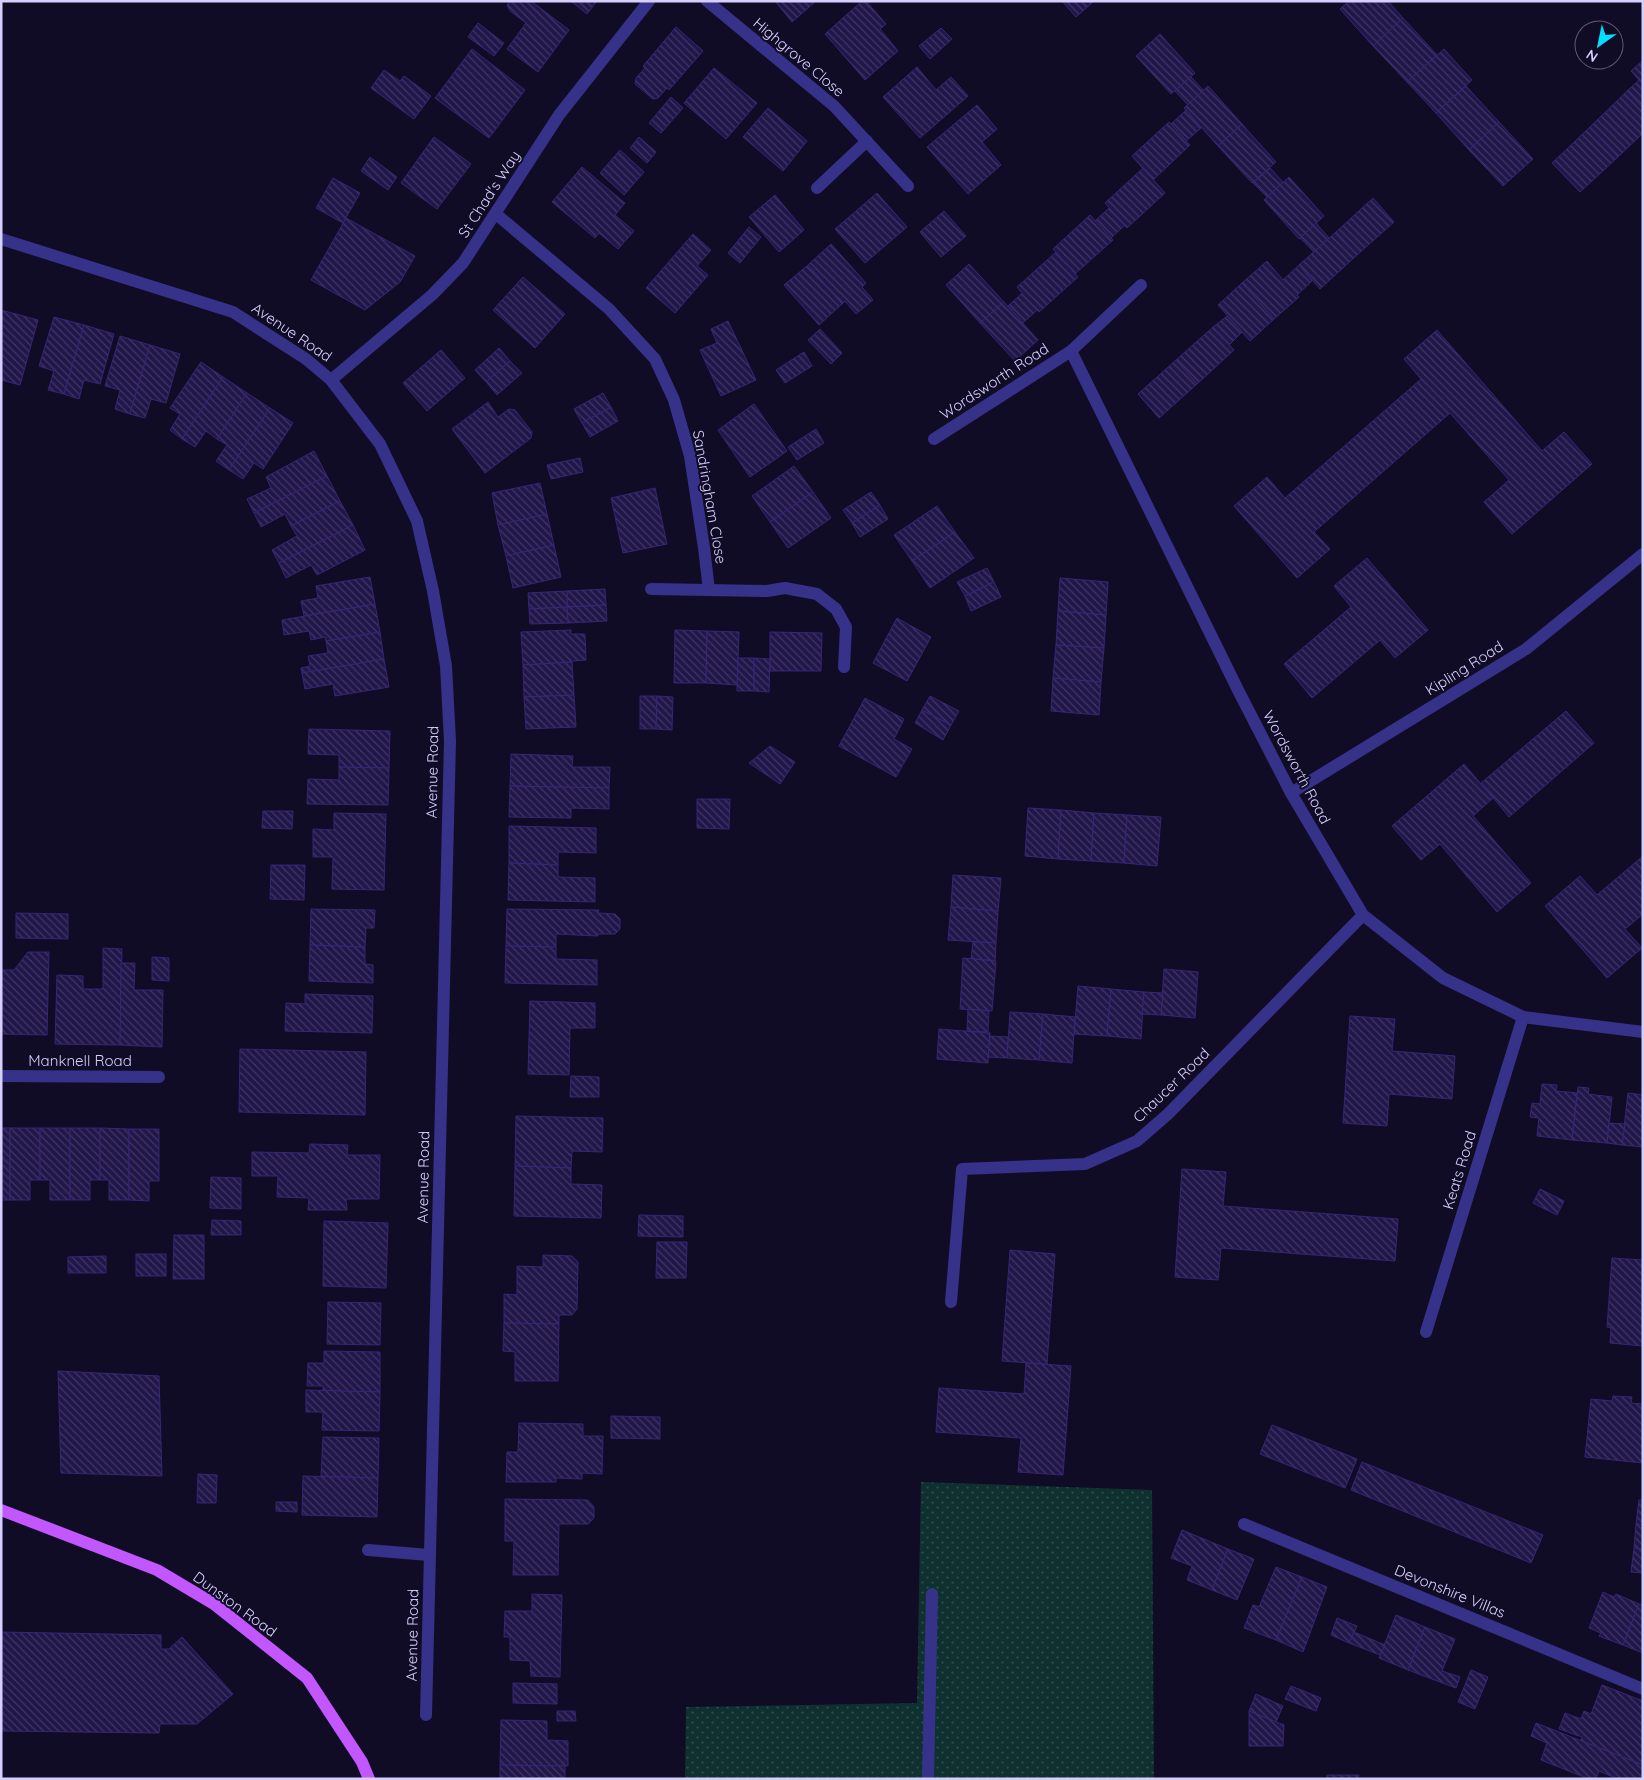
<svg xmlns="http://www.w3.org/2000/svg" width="1644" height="1780" font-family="Quicksand,sans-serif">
  <defs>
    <pattern id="garden-dots" width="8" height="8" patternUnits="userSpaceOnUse" patternTransform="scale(1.25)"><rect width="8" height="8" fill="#0e302f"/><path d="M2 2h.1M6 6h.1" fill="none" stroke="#304d4e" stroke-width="1.8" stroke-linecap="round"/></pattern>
    <pattern id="building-back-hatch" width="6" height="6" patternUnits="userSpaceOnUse" patternTransform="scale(1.25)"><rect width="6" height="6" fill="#211649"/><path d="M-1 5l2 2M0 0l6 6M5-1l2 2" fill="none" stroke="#403764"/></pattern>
  </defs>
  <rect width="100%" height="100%" fill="#110c25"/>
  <polygon fill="url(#garden-dots)" points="921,1482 1152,1490 1154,1779 685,1779 686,1707 917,1703"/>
  <g fill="url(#building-back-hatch)" stroke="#372577">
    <polygon points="510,1 531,1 569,30 538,72 507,49 526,23 510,11 507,5"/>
    <polygon points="571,1 597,1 587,14"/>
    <polygon points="775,1 816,1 792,22"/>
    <polygon points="862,1 866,1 886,24 880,29 898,51 865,80 825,34"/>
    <polygon points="1062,1 1094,1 1076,17"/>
    <polygon points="1349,1 1388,1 1403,18 1373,46 1340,9"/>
    <polygon points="1403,18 1437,55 1407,82 1373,46"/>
    <polygon points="478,23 504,43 494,56 468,37"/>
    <polygon points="676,27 703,51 669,90 667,88 658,98 653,99 635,84 636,78 645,68 643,66"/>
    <polygon points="941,28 952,39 930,59 919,46"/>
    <polygon points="1160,34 1195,73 1171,94 1136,56"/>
    <polygon points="472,49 525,90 489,138 435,98"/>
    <polygon points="1444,49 1472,80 1436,113 1407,82"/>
    <polygon points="1643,60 1643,108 1627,91 1639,80 1631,71"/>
    <polygon points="917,67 936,90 951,77 968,96 920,138 883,97"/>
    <polygon points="714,68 757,103 726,139 684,103"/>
    <polygon points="384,70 400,81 404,76 431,96 414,119 371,88"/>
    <polygon points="1191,77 1204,91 1188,105 1175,91"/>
    <polygon points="1208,86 1242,124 1218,146 1184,108"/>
    <polygon points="1466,86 1499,122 1469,150 1436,113"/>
    <polygon points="1627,91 1643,108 1643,133 1618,157 1590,127"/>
    <polygon points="671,97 683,108 661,133 649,123"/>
    <polygon points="977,105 997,129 982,142 1001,165 968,194 927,147"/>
    <polygon points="768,108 807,141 783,171 743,137"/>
    <polygon points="1186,110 1201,128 1186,141 1171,124"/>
    <polygon points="1169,122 1190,145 1153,180 1132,156"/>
    <polygon points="1499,122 1533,159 1503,186 1469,150"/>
    <polygon points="1242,124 1276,162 1252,183 1218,146"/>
    <polygon points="1590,127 1618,157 1580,192 1552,163"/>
    <polygon points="434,137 471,164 437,209 401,183"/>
    <polygon points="639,137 656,152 647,163 630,148"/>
    <polygon points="620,150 644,172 624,195 600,173"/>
    <polygon points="370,157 397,177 388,190 361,171"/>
    <polygon points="582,167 625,203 615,215 634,231 618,249 599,233 595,238 552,202"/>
    <polygon points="1143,168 1165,193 1127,228 1105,203"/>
    <polygon points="1270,168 1283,182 1267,197 1253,183"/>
    <polygon points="1289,177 1324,216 1299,239 1264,200"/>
    <polygon points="333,178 360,193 343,223 316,208"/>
    <polygon points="877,193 907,227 865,263 835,229"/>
    <polygon points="775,195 804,230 779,252 749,217"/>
    <polygon points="1373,198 1394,222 1357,255 1336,232"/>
    <polygon points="1109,208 1125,225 1111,238 1095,221"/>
    <polygon points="944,211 966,236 941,257 920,232"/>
    <polygon points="1090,215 1113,240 1075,274 1053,249"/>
    <polygon points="346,218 415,256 400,282 365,310 311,280"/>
    <polygon points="1316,223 1329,238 1314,252 1300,238"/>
    <polygon points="749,227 761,237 740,263 728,253"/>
    <polygon points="1336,232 1357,255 1320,289 1299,265"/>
    <polygon points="693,234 711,250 697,266 708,275 675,313 646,288"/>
    <polygon points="831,244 866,283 862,287 873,300 856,314 845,301 842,304 808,265"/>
    <polygon points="1056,252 1078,277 1039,312 1037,310 1023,323 1008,306 1022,293 1017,287"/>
    <polygon points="1267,261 1283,280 1299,265 1312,281 1297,295 1299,297 1274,319 1242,283"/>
    <polygon points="969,264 1004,302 980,323 946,285"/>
    <polygon points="808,265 842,304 819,325 784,285"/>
    <polygon points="523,277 565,314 535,348 493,310"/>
    <polygon points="1242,283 1274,319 1250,341 1218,305"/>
    <polygon points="1004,302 1038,340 1015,361 980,323"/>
    <polygon points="1,310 38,320 20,385 1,380"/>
    <polygon points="1227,316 1242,332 1229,345 1213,327"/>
    <polygon points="54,317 84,325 64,394 48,390 54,371 39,366"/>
    <polygon points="728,321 756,380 721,396 700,350 717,343 711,329"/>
    <polygon points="84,325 114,334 100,384 84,380 79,399 64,394"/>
    <polygon points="1213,327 1234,350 1197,384 1176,360"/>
    <polygon points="820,329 842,353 831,364 808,340"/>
    <polygon points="1437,330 1542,451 1564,432 1592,464 1512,534 1484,502 1509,480 1450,413 1314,532 1330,549 1297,578 1234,506 1267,477 1285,498 1421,379 1404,359"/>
    <polygon points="120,336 150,345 130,414 115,409 120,390 105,386"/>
    <polygon points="150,345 180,354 166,403 151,399 145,418 130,414"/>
    <polygon points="499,348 510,361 486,382 475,370"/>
    <polygon points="441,350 465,378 427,411 403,383"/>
    <polygon points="804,352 812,366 785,383 776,370"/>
    <polygon points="1176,360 1197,384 1159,418 1138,394"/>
    <polygon points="510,361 522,373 497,395 486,382"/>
    <polygon points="201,362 223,377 182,439 170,430 180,414 170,408"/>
    <polygon points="223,377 247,393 217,439 206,431 195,447 182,439"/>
    <polygon points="247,393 270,408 229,470 216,461 227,445 217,439"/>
    <polygon points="603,393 611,407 582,423 574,409"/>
    <polygon points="488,402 498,417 509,409 515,410 532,432 531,438 485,473 452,429"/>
    <polygon points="754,404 787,451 750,477 718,430"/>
    <polygon points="611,407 618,421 590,437 582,423"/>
    <polygon points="270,408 293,423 263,469 254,463 243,479 229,470"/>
    <polygon points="816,429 824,443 797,460 788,447"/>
    <polygon points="314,451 327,476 254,513 247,499 271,488 266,477"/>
    <polygon points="580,458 583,472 551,479 547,465"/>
    <polygon points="794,466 813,492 770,522 752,496"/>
    <polygon points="327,476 340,501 291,526 285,514 261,527 254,513"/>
    <polygon points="540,483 547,514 498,525 492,493"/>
    <polygon points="655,488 667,544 623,553 611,498"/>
    <polygon points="813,492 831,518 788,548 770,522"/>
    <polygon points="871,492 880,505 852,523 843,510"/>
    <polygon points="340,501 353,525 279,563 272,550 297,536 291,526"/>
    <polygon points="880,505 888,519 860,537 852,523"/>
    <polygon points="937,506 955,532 912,561 894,535"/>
    <polygon points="547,514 554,545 506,556 498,525"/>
    <polygon points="353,525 365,550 317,575 311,565 286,578 279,563"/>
    <polygon points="955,532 974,558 930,588 912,561"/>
    <polygon points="554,545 561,577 513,588 506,556"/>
    <polygon points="1367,558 1428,630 1395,658 1380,640 1312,698 1284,664 1351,607 1334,586"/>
    <polygon points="987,568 994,582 965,596 957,582"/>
    <polygon points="370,577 375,604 304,616 301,601 318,598 316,586"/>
    <polygon points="1060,578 1108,582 1106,615 1058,611"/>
    <polygon points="994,582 1001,597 971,611 965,596"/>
    <polygon points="605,589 606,605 567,607 567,591"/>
    <polygon points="567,591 567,607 529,609 528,593"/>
    <polygon points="375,604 380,632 326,641 325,637 311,640 309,631 284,635 282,620"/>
    <polygon points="606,605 607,621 568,623 567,607"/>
    <polygon points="567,607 568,623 530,624 529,609"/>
    <polygon points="1058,611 1106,615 1104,648 1056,645"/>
    <polygon points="897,618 931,637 907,681 873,663"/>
    <polygon points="571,630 571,634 585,634 586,660 573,661 572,662 523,665 521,632"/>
    <polygon points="675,630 707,631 706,683 674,683"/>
    <polygon points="707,631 739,632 737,685 706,683"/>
    <polygon points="380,632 384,659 302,673 301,668 310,666 308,656 328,653 326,641"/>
    <polygon points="770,632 822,633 821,671 770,671"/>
    <polygon points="1056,645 1104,648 1101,682 1053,678"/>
    <polygon points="738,658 754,658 754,691 737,691"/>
    <polygon points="754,658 770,659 769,692 754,691"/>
    <polygon points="384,659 389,687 335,696 333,684 305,689 302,673"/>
    <polygon points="572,662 574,695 524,697 523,665"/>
    <polygon points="1053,678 1101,682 1099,715 1051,711"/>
    <polygon points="574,695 576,727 526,729 524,697"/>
    <polygon points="640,696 657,696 656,729 640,729"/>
    <polygon points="657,696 673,697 672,730 656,729"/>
    <polygon points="930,696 959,711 951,725 922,710"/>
    <polygon points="865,698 904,719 894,739 912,749 896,777 839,746"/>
    <polygon points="922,710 951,725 943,740 915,723"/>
    <polygon points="1566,711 1594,743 1509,817 1481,783"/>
    <polygon points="309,729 390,731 389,768 339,767 339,755 308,754"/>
    <polygon points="770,746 795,762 780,784 749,763"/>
    <polygon points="511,754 573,756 572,767 610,767 609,788 510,786"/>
    <polygon points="1464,764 1493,798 1473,816 1531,883 1497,912 1440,844 1421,860 1392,826"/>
    <polygon points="339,767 389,768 388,805 307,804 308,779 339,780"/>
    <polygon points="510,786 609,788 609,809 571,808 571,818 509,817"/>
    <polygon points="697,799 730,799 729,829 697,828"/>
    <polygon points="1028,808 1061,810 1058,859 1025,856"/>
    <polygon points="1061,810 1094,813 1091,861 1058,859"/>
    <polygon points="263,811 293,811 292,829 262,828"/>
    <polygon points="334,813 386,814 384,890 332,889 333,857 313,857 313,829 334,830"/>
    <polygon points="1094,813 1127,815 1124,863 1091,861"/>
    <polygon points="1127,815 1161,817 1157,866 1124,863"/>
    <polygon points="509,826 596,828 596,853 558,852 558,865 509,863"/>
    <polygon points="1643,856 1643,914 1625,929 1642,948 1607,978 1545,906 1580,876 1597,895"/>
    <polygon points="509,863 558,865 558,877 595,878 595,902 508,900"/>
    <polygon points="271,865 305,865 304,900 270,899"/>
    <polygon points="953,875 1001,878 998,911 951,907"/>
    <polygon points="951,907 998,911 996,943 948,940"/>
    <polygon points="311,909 375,910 374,928 366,928 365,947 310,945"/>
    <polygon points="507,909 599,910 598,913 615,914 620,919 620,929 615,934 598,934 598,936 556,934 556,947 506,946"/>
    <polygon points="16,913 68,914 68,939 16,938"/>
    <polygon points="973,942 996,943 995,961 971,959"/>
    <polygon points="310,945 365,947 365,964 373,965 373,983 309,981"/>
    <polygon points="506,946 556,947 556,959 597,960 597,985 505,983"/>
    <polygon points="103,948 122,949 120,1045 55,1044 57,975 83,976 83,989 103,989"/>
    <polygon points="28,952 49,952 47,1035 1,1034 1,970 14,970"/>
    <polygon points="152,957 169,958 169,981 152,980"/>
    <polygon points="963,958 996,961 992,1011 960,1009"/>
    <polygon points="121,963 135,963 134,990 163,990 162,1047 120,1045"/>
    <polygon points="1164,969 1198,972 1195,1018 1161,1015"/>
    <polygon points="1078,986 1111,989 1107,1036 1074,1034"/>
    <polygon points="1111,989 1144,992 1141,1039 1107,1036"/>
    <polygon points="1144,992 1163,993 1161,1015 1142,1014"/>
    <polygon points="305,994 373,996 372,1033 285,1031 286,1003 305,1004"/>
    <polygon points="530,1001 595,1003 595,1028 570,1028 569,1075 528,1074"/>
    <polygon points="968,1009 989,1011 988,1032 967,1031"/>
    <polygon points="1010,1012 1043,1014 1039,1060 1007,1058"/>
    <polygon points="1043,1014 1075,1017 1072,1063 1039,1060"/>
    <polygon points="1350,1016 1395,1019 1392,1051 1455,1056 1452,1099 1389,1094 1387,1126 1343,1123"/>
    <polygon points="939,1029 990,1033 988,1063 937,1059"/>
    <polygon points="990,1036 1008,1037 1007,1058 988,1057"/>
    <polygon points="240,1049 366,1052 365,1115 239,1112"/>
    <polygon points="571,1076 599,1077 599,1097 570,1097"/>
    <polygon points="1542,1084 1557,1085 1556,1091 1577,1093 1572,1140 1537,1136 1539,1118 1530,1117 1532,1103 1540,1104"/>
    <polygon points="1578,1087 1589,1088 1588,1094 1612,1097 1607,1143 1572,1140"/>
    <polygon points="1628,1093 1643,1095 1643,1147 1622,1145"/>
    <polygon points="516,1116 603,1118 602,1152 572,1151 571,1168 515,1166"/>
    <polygon points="1609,1123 1625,1124 1622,1145 1607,1143"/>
    <rect x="1" y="1128" width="9" height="72"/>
    <polygon points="10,1128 40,1128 40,1180 30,1180 30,1200 10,1200"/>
    <polygon points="40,1128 70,1128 70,1200 50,1200 50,1180 40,1180"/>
    <polygon points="70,1128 100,1128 100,1180 90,1180 90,1200 70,1200"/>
    <polygon points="100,1128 129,1129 129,1200 109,1200 109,1180 100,1180"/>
    <polygon points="129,1129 159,1129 159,1181 149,1181 149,1201 129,1200"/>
    <polygon points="310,1144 348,1145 347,1155 380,1155 379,1199 346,1199 347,1210 308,1210 309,1198 277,1197 278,1176 252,1176 252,1152 309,1153"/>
    <polygon points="515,1166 571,1168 571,1184 602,1185 601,1218 514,1216"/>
    <polygon points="1182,1169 1226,1172 1223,1206 1398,1219 1395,1261 1221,1248 1218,1280 1175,1277"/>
    <polygon points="211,1177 241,1178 241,1209 210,1208"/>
    <polygon points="1540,1189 1564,1201 1557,1215 1533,1203"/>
    <polygon points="639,1215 683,1216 683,1237 638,1236"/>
    <polygon points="212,1220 241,1221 241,1235 211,1235"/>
    <polygon points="324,1221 388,1223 386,1288 323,1286"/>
    <polygon points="174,1235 204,1235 204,1279 173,1279"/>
    <polygon points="657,1242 687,1242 686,1278 656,1278"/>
    <polygon points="1010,1250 1055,1254 1047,1364 1002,1361"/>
    <rect x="136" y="1254" width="30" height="22"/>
    <polygon points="543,1255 572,1256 578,1262 577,1309 572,1315 559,1315 559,1324 504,1323 504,1294 517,1295 517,1266 543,1267"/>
    <polygon points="106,1256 106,1273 68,1273 68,1257"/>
    <polygon points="1612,1258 1643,1260 1643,1346 1610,1343 1611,1328 1607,1327"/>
    <polygon points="328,1302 381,1303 380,1345 327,1344"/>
    <polygon points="504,1323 559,1324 558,1381 515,1381 515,1352 503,1351"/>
    <polygon points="324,1351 380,1352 380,1392 323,1391 323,1386 307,1386 308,1363 324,1363"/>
    <polygon points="1026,1363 1071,1366 1063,1475 1018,1472 1021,1438 936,1432 939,1388 1024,1394"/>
    <polygon points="58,1371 159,1376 162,1476 61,1473"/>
    <polygon points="306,1390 380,1392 379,1431 322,1430 323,1412 306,1412"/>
    <polygon points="1613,1396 1632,1397 1631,1403 1643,1404 1643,1463 1585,1457 1591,1399 1612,1401"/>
    <polygon points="611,1416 660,1417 660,1439 611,1438"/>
    <polygon points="519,1423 583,1424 583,1436 603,1436 602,1474 582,1473 582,1479 556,1478 556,1482 506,1482 507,1452 518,1452"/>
    <polygon points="1272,1425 1357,1459 1345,1488 1260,1454"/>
    <polygon points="323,1437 379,1438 378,1478 321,1476"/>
    <polygon points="1362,1462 1543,1535 1531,1563 1351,1490"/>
    <polygon points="198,1474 217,1475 216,1503 197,1503"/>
    <polygon points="303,1476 378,1478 377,1517 302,1515"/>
    <polygon points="505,1499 588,1500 594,1507 594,1518 588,1524 559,1524 558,1575 513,1575 514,1541 505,1541"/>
    <polygon points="1639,1500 1643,1500 1643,1525 1636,1524"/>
    <polygon points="276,1502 297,1502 297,1512 276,1511"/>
    <polygon points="1636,1524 1643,1525 1643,1549 1634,1548"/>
    <polygon points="1182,1530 1228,1549 1212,1590 1187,1580 1192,1566 1171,1558"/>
    <polygon points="1634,1548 1643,1549 1643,1573 1631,1572"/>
    <polygon points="1228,1549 1254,1559 1237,1600 1212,1590"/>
    <polygon points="1276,1567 1302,1577 1276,1640 1244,1628 1253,1605 1259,1607"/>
    <polygon points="1302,1577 1327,1587 1303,1652 1276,1640"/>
    <polygon points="1603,1592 1614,1597 1616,1594 1639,1604 1623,1645 1599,1636 1601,1633 1589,1628"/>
    <polygon points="532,1594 562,1595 560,1677 531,1676 530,1661 510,1660 510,1637 504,1637 505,1611 532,1611"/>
    <polygon points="1639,1604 1643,1605 1643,1653 1623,1645"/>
    <polygon points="1396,1615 1425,1627 1408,1670 1379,1658"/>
    <polygon points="1337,1618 1357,1626 1349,1643 1331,1635"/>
    <polygon points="1425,1627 1455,1639 1442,1671 1460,1677 1456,1688 1408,1670"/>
    <polygon points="1,1632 161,1635 161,1649 169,1649 182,1637 233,1694 197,1724 160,1724 159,1733 1,1731"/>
    <polygon points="1354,1632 1385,1645 1380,1655 1349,1643"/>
    <polygon points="1471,1670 1488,1677 1475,1709 1458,1702"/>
    <polygon points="513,1683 557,1684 557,1704 513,1703"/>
    <polygon points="1602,1685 1643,1701 1643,1765 1581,1741 1582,1737 1559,1729 1565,1713 1581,1719 1584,1711 1591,1714"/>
    <polygon points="1291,1686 1321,1698 1316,1711 1285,1699"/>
    <polygon points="1256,1694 1283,1706 1276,1722 1249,1711"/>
    <polygon points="557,1711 575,1711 576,1721 557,1721"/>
    <polygon points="1249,1711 1284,1725 1283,1746 1249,1746"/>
    <polygon points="501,1720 547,1721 547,1740 568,1741 568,1766 500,1765"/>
    <polygon points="1536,1723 1643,1765 1643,1779 1618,1779 1599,1771 1596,1779 1589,1779 1541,1760 1547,1743 1531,1736"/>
    <polygon points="500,1765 565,1766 565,1779 500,1779"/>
    <polygon points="1327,1775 1359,1775 1358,1779 1327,1779"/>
  </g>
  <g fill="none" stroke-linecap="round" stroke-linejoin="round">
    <g stroke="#36328a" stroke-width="12">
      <polyline points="707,1 834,106 908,186"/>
      <polyline points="817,188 867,141"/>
      <polyline points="496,214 609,309 655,359 674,400 690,456 704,548 709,590"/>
      <polyline points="1,239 233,312 306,359 331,380 380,444 417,521 433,591 446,666 450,741 426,1715"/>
      <polyline points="1141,285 1071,351 1239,692 1291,793 1363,915 1443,978 1523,1017 1643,1032"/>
      <polyline points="331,380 432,295 463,263 559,115 649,1"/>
      <polyline points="934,439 1071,351"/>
      <polyline points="651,589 767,591 785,588 817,594 836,609 846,627 844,667"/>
      <polyline points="1291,793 1526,649 1643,554"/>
      <polyline points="1,1076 159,1077"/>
      <polyline points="951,1302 962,1169 1085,1164 1137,1141 1168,1114 1363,915"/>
      <polyline points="1426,1332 1523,1017"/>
      <polyline points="1244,1524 1643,1689"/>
      <polyline points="368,1550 429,1555"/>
      <polyline points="928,1779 932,1594"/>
    </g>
    <polyline stroke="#c357ff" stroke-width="12" points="1,1510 157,1570 214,1604 307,1678 362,1762 369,1779"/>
  </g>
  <g text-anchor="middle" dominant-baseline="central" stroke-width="4" stroke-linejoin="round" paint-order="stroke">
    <g font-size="15" fill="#d6d0ff" stroke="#110c25">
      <text transform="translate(799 57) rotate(40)">Highgrove Close</text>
      <text transform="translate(489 194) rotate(-57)">St Chad's Way</text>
      <text transform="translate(292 332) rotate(34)">Avenue Road</text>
      <text transform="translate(994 381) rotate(-33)">Wordsworth Road</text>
      <text transform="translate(710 497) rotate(80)">Sandringham Close</text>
      <text transform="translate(1464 668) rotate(-32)">Kipling Road</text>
      <text transform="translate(1297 767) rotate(62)">Wordsworth Road</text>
      <text transform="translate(432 772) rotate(-89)">Avenue Road</text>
      <text x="80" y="1060">Manknell Road</text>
      <text transform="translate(1171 1085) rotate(-44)">Chaucer Road</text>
      <text transform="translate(1459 1170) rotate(-73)">Keats Road</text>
      <text transform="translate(423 1177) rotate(-89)">Avenue Road</text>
      <text transform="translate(1450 1591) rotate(22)">Devonshire Villas</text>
      <text transform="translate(235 1604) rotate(36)">Dunston Road</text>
      <text transform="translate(412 1635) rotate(-89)">Avenue Road</text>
    </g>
  </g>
  <rect width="1644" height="1780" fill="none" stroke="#d6d0ff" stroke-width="5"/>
  <g transform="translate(1599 45) rotate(213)"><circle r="24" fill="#110c25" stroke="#605a7c"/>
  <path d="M0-4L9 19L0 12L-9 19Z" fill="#00dffb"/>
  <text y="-8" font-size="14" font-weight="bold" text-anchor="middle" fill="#d6d0ff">N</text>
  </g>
</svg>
